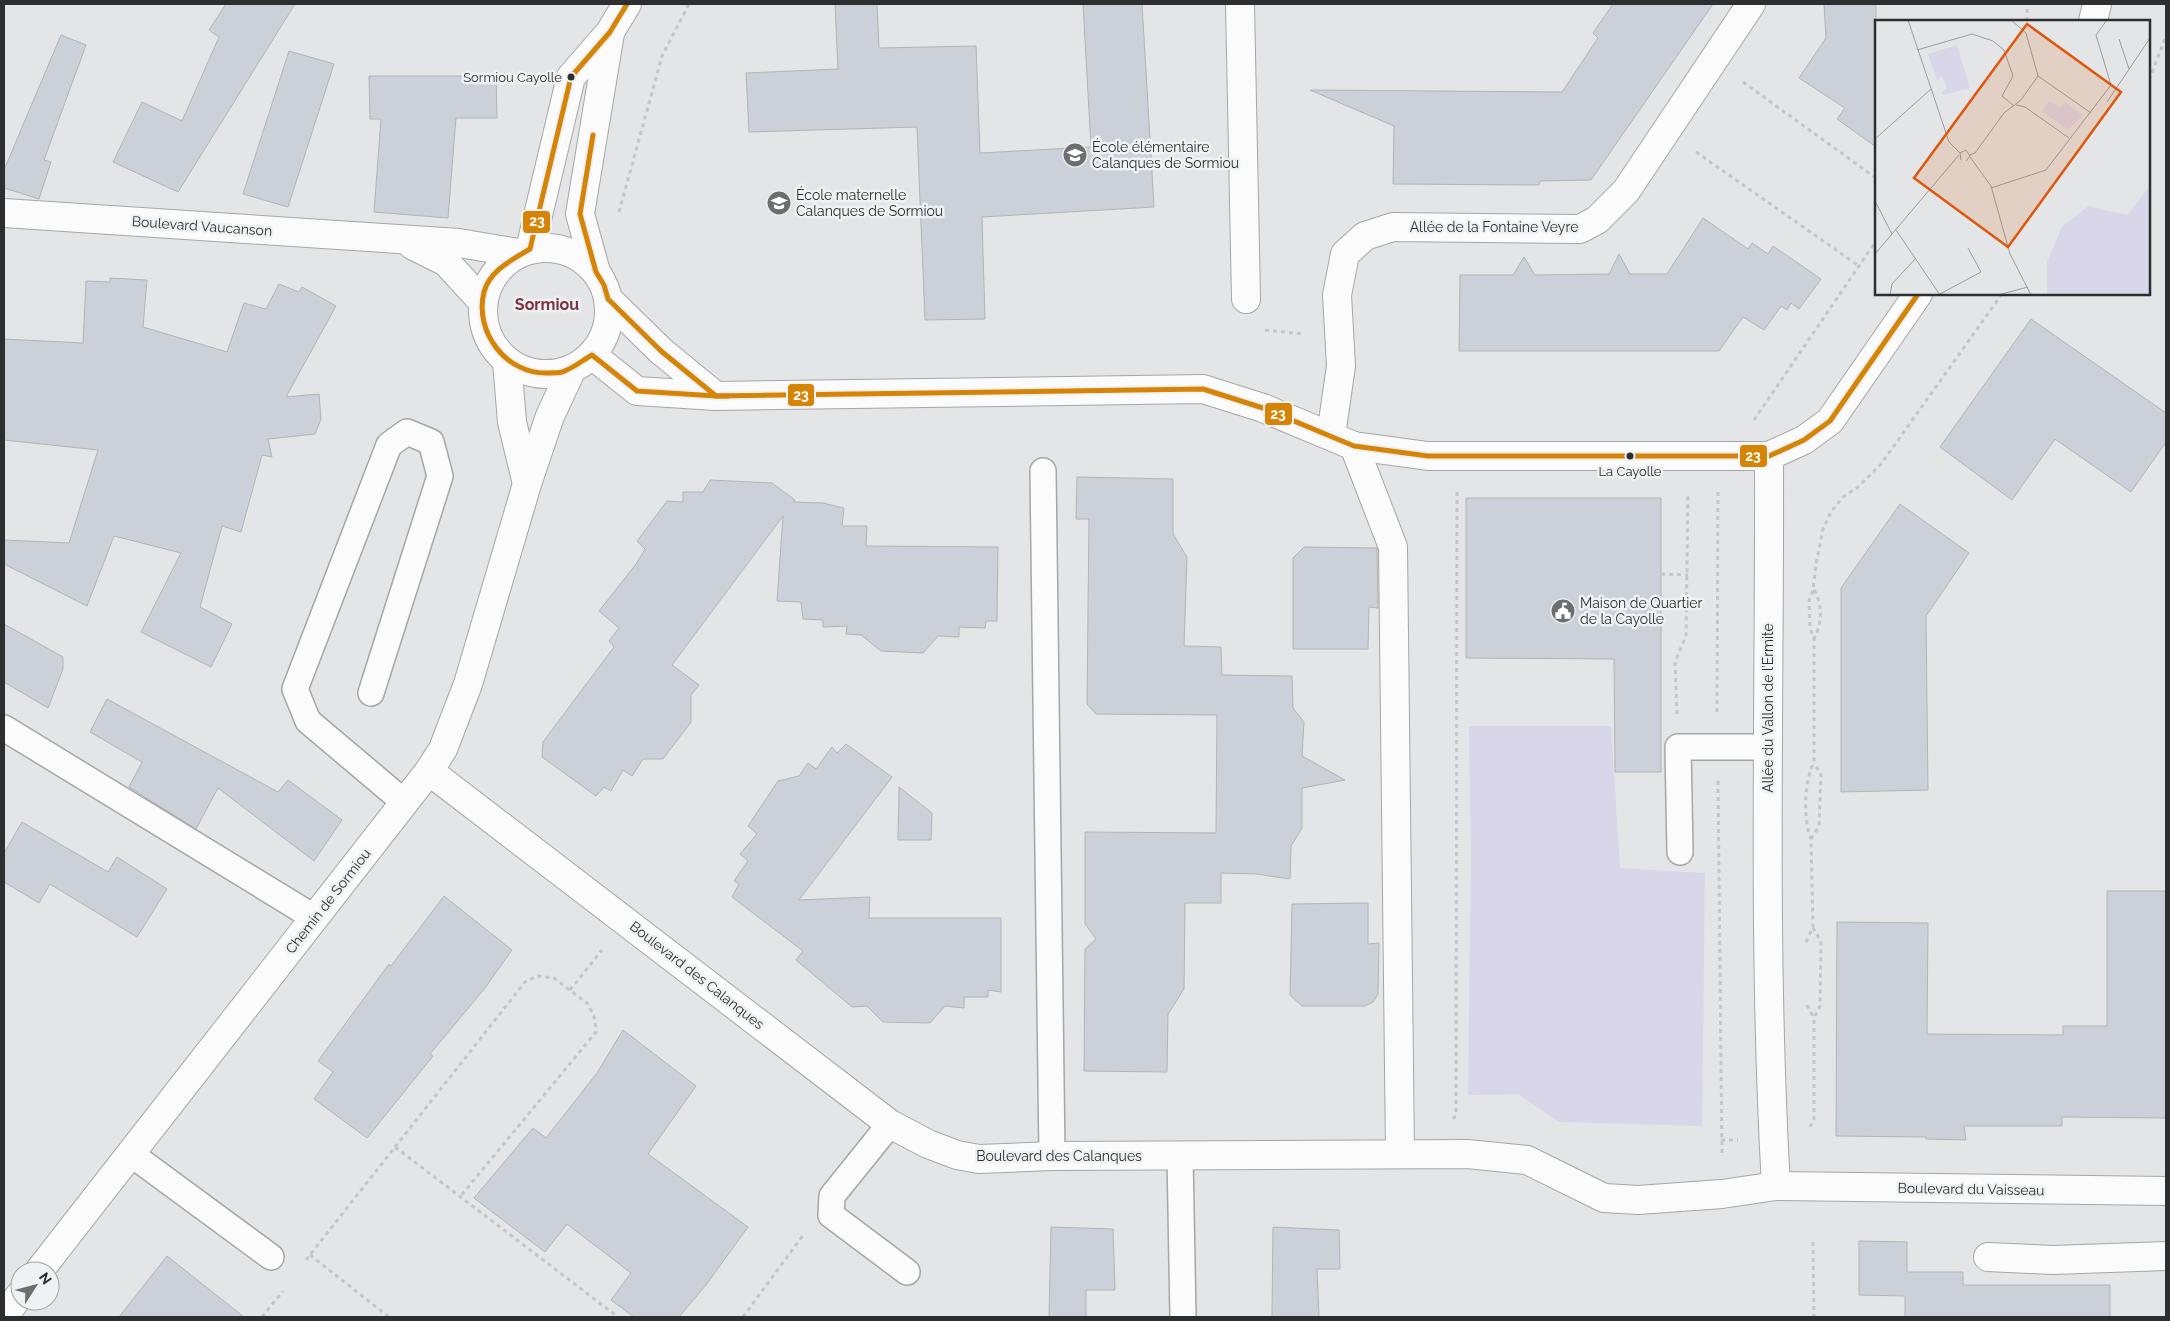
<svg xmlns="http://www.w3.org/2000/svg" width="2170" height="1321" font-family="Raleway,sans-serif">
  <rect width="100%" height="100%" fill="#e3e5e6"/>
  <polygon fill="#dad6ea" points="1469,726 1611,726 1620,868 1705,873 1702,1126 1559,1122 1518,1094 1468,1095 1471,858"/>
  <g fill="#ccd0d8" stroke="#b2b4b4">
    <polygon points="226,4 295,4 178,192 113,162 142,102 182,121 219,37 209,30"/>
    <polygon points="835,4 877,4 879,48 976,46 980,153 1091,147 1083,4 1142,4 1154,207 982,217 985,319 925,320 917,127 749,132 746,73 838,69"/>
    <polygon points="1613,4 1713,4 1591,180 1540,181 1539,185 1393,184 1394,126 1310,90 1562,92 1598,38 1593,33"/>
    <polygon points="1824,4 1876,4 1876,147 1837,119 1845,108 1799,78 1826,38"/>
    <polygon points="61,35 86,45 44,160 51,162 39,199 4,188 4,170"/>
    <polygon points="289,51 334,64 288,207 243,194"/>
    <polygon points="369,76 496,76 497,118 456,118 448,218 374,212 381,119 370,119"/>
    <polygon points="1703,218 1748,249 1752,243 1768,254 1773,246 1821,279 1799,309 1791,303 1787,310 1781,306 1764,330 1743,317 1719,351 1459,351 1460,275 1513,275 1524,257 1535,275 1609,274 1619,254 1630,274 1667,274"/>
    <polygon points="110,278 147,280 143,327 227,352 244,303 266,309 279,284 299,292 302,287 336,306 286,397 319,394 321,419 315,434 268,439 272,457 262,455 241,532 222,526 200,607 232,624 211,667 141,632 181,553 114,536 87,606 4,564 4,540 69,543 98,450 4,440 4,339 83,343 86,281 110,282"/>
    <polygon points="2031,319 2166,413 2166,442 2131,492 2055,439 2012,500 1940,447"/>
    <polygon points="1077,477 1173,479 1173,534 1187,557 1184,646 1221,647 1222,675 1292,676 1293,708 1304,722 1302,756 1345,780 1302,788 1302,828 1291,846 1290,879 1256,874 1221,873 1221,903 1185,903 1184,989 1168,1014 1167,1072 1084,1071 1085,949 1096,939 1085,924 1085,832 1216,833 1217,715 1096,714 1087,704 1089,519 1076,519"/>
    <polygon points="710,480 772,483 795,500 793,502 823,503 844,508 842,526 867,526 866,546 998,547 997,621 986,621 985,628 959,627 959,637 938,636 923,653 881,651 861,635 846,634 847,626 823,627 823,620 803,619 801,602 777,601 783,516 672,665 699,685 691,695 691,722 663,759 643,759 632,776 623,770 611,791 604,787 596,796 542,757 543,742 614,647 609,641 619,628 599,611 636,564 645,549 637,541 667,501 683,502 683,492 703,492"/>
    <polygon points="1466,498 1661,498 1661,772 1615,772 1614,659 1466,658"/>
    <polygon points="1900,504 1969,553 1926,616 1928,790 1841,792 1841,588"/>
    <polygon points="1304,547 1377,548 1378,608 1369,607 1368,649 1293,649 1293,558"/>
    <polygon points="4,624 63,657 63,669 48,708 4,682"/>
    <polygon points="107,699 278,792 288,780 342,820 314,861 218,788 196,829 129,787 142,762 90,732"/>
    <polygon points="846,744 892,777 799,900 870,897 869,918 1001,918 1001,992 988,990 988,997 964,997 964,1008 945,1006 930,1023 883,1022 867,1006 852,1007 796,960 803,951 732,897 739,884 734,881 748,861 740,854 757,834 748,826 778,781 799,776 808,763 816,769 832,747 837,753"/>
    <polygon points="899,787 932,813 931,840 898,840"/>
    <polygon points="22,822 108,872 117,857 167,889 137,937 50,884 39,903 4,882 4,853"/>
    <polygon points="2107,891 2166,891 2166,1118 2062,1117 2062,1126 1964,1126 1966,1140 1926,1139 1926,1137 1836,1136 1837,922 1928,923 1927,1034 2063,1035 2063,1026 2107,1026"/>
    <polygon points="444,896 512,950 485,988 430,1054 433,1056 367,1138 314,1099 333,1072 318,1061 389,964 391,966"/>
    <polygon points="1368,903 1368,944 1379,943 1378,994 1373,1002 1365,1006 1302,1006 1290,995 1292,904"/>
    <polygon points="623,1030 696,1086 648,1154 748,1227 706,1285 679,1317 634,1317 611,1300 631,1273 567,1224 545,1252 474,1198 533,1128 546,1138 597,1073"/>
    <polygon points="1051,1227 1113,1229 1115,1290 1086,1290 1086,1317 1049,1317"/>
    <polygon points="1273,1227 1339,1230 1340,1269 1317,1269 1319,1317 1272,1317"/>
    <polygon points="1859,1241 1907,1242 1907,1272 1963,1272 1963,1285 2110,1285 2110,1317 1905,1317 1905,1296 1859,1295"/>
    <polygon points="167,1256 244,1317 119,1317"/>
  </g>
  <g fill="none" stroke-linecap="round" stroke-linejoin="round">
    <defs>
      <g id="lane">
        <polyline points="1043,471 1052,1156"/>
        <polyline points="371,693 440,476 431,442 407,432 389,445 295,689 308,721 404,802"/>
        <polyline points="4,728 315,918"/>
        <polyline points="1680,852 1678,747 1767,747"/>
        <polyline points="890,1124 832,1196 831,1215 907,1272"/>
        <polyline points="131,1154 271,1257"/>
        <polyline points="1180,1156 1183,1317"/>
      </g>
      <g id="street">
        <polyline points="1240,4 1246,299"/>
        <polyline points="2093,21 2097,4"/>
        <polyline points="4,213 459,243 518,253"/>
        <polyline points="412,245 446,262 482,301"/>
        <circle cx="546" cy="311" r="63"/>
        <polyline points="530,249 571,77 610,32 627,4"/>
        <polyline points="596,272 580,214 610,33"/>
        <polyline points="608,299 661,351 716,396"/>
        <polyline points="592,355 637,391 716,396 1203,389 1263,408 1354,446 1428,456 1769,456 1804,440 1830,421 1918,294"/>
        <polyline points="507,361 512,422 527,484"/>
        <polyline points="1331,435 1341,366 1337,295 1345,254 1365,236 1393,227 1580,229 1597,220 1626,191 1751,4"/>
        <polyline points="1354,446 1393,547 1400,1154"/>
        <path d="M1769,456C1770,699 1762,943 1776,1186"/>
        <polyline points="429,771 890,1124 928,1144 957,1155 979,1159 1052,1156 1467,1154 1527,1160 1604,1198 1638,1200 1722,1194 1776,1186 2166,1191"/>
        <polyline points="1988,1257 2053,1260 2166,1256"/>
        <polyline points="39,1271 429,771 443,749 468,684 527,484 550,416 572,369"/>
        <polyline points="4,1316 20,1295"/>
      </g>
    </defs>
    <use href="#lane" stroke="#a5a6a7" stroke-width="28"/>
    <use href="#street" stroke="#a5a6a7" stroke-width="30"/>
    <g stroke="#c4c5c6" stroke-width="3" stroke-dasharray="4 4" stroke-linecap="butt">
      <polyline points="2027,21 2027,4"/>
      <polyline points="2149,80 2166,36"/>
      <polyline points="1743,82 1876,178"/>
      <polyline points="1696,152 1859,266"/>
      <polyline points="619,212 662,56 689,4"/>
      <polyline points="1265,330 1303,334"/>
      <polyline points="1754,420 1876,241"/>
      <polyline points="1661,574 1688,575"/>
      <path d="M1814,590C1823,605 1822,623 1814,639"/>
      <polyline points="1717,712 1718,491"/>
      <polyline points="1677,714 1675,662 1686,635 1688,492"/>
      <polyline points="1718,781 1722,1157"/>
      <polyline points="1811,839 1819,826 1821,775 1814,763"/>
      <path d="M1806,942L1813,927L1811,839C1803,820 1804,781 1814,762V639L1810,628L1809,601L1813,590L1816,564L1823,529L1831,512L1843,497L1858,487L1881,464L2002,294"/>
      <polyline points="570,990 602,950"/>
      <polyline points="1807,1005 1814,1018"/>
      <polyline points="1453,1119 1456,1115 1457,491"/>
      <polyline points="1810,1127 1814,1119 1814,1018 1820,1006 1821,941 1813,928"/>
      <polyline points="1721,1140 1738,1140"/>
      <polyline points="395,1147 525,982 537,976 554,978 588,1004 595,1019 596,1032 460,1197"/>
      <polyline points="1813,1242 1814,1317"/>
      <polyline points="310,1255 389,1317"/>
      <polyline points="306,1260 395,1147 618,1317"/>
      <polyline points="262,1317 283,1291"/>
      <polyline points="743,1317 804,1234"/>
    </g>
    <use href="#lane" stroke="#fbfbfb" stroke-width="25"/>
    <use href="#street" stroke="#fbfbfb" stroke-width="28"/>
    <defs>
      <g id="bus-1">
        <path d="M627,4L610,32L571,77L530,249C512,260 490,270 484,292C474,332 506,374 547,373C552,373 558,373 562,372C572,369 583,360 592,355L637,391L716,396L1203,389L1263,408L1354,446L1428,456H1769L1804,440L1830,421L1918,294"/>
        <polyline points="593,135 580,214 596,272 604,285 608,299 661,351 716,396 728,396"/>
      </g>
    </defs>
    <use href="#bus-1" stroke="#eff2f4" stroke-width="9"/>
    <use href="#bus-1" stroke="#d68405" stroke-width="5"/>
  </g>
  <defs>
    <symbol id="school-disc" viewBox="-11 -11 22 22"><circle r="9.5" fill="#6d6e6f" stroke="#eff2f4"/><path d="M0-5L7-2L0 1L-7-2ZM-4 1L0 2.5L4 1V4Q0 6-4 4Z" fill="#fff"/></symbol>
    <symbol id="civic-disc" viewBox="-11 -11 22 22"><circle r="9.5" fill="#6d6e6f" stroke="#eff2f4"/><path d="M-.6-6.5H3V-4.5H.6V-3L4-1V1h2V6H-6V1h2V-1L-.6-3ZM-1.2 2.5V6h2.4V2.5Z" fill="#fff"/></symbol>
  </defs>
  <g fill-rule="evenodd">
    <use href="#school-disc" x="1061" y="141" width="28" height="28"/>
    <use href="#school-disc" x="765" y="189" width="28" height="28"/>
    <use href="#civic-disc" x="1549" y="597" width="28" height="28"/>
  </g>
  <g fill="#2d2e2f" stroke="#eff2f4" stroke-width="2">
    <circle cx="571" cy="77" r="4.5"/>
    <circle cx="1630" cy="456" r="4.5"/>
  </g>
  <g text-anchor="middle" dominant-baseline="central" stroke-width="5" stroke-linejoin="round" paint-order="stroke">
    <g font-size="13" fill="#2d2e2f" stroke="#eff2f4" text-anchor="end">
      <text x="562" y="77">Sormiou Cayolle</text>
      <text x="1630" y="471" text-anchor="middle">La Cayolle</text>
    </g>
    <g font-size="14" fill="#2d2e2f" stroke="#eff2f4" text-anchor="start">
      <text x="1092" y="147">École élémentaire<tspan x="1092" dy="16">Calanques de Sormiou</tspan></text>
      <text x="796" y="195">École maternelle<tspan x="796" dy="16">Calanques de Sormiou</tspan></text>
      <text x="1580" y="603">Maison de Quartier<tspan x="1580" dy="16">de la Cayolle</tspan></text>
    </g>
    <g font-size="14" fill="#2d2e2f" stroke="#eff2f4">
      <text transform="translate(202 226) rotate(4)">Boulevard Vaucanson</text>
      <text x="1494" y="227">Allée de la Fontaine Veyre</text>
      <text transform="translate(1768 708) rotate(-90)">Allée du Vallon de l’Ermite</text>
      <text transform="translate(328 901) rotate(-52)">Chemin de Sormiou</text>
      <text transform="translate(697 975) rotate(38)">Boulevard des Calanques</text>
      <text x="1059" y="1156">Boulevard des Calanques</text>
      <text transform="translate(1971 1189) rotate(1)">Boulevard du Vaisseau</text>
    </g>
    <g font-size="16" font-weight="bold" fill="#7d353e" stroke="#eff2f4">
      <text x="547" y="304">Sormiou</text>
    </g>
  </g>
  <g transform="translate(1875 20)">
    <rect width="275" height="275" fill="#e3e5e6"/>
    <path d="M82,25L95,68L68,75L67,72L72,69L67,56L62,60L53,34ZM174,81L185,88L190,82L208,95L193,110L167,91ZM275,166V275H172V242L187,207L213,186L252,195Z" fill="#dad6ea"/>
    <path fill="none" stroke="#9a9c9d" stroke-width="1" d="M33,0L74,122L85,133M244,19L254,49M42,30L97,14L118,21L129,30L138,56L127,76L139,86M163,56L216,93M232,82L275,18M141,85L150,87L194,118M0,119L56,69M95,135L100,133L129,93L146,80L163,56L151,13L136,0M95,137L116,166L135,234L156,275M86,140L85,133L91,130L95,136L91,141M116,168L171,150L236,65L221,15L232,0M0,181L17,214M21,210L65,275M0,234L84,135M65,274L106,252L93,228M15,275L17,264L40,239M123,275L153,267"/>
    <path fill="#df570e" fill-opacity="0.15" stroke="#df570e" stroke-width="2.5" d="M152,4L246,72L133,227L39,158Z"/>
    <rect width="275" height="275" fill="none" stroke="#2d2e2f" stroke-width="2.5"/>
  </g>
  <g stroke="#eff2f4" stroke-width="2">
    <rect x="522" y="210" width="29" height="24" rx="5" fill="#d68405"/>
    <rect x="787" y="383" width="28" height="24" rx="5" fill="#d68405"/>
    <rect x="1264" y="402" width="29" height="24" rx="5" fill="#d68405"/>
    <rect x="1739" y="444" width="29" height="24" rx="5" fill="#d68405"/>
  </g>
  <g font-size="14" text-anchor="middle" font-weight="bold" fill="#fff">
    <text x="537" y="226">23</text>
    <text x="801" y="400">23</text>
    <text x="1278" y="419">23</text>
    <text x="1753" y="461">23</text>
  </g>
  <rect width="2170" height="1321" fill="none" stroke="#2d2e2f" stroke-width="10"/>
  <g transform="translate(35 1286) rotate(54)"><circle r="24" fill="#eff2f4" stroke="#a1a4a5"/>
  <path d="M0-4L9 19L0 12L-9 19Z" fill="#6d6e6f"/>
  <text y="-8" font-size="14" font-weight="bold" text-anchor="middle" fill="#2d2e2f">N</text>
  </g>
</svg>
